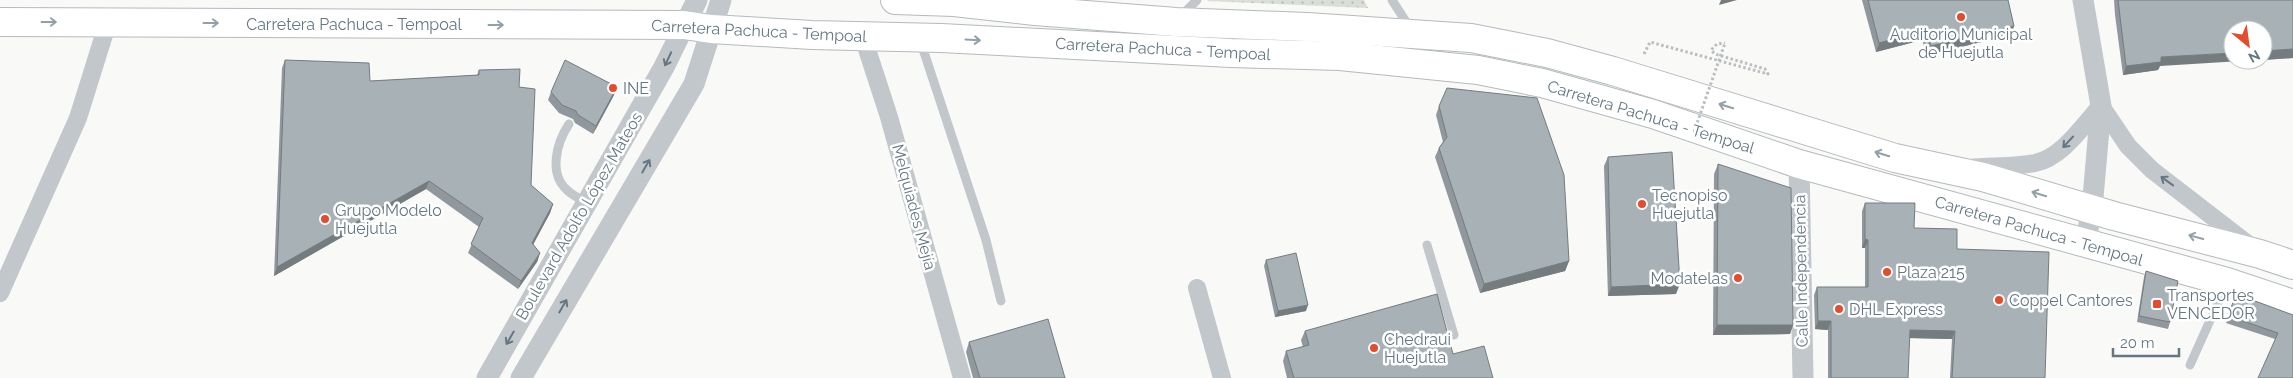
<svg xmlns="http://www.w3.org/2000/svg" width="2293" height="378" font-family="Raleway,sans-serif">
  <defs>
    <pattern id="grass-dots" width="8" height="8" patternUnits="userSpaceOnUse" patternTransform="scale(1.25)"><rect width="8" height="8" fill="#d9ded6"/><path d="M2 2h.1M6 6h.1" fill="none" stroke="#b4b9b3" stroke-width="1.8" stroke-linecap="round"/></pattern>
  </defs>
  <rect width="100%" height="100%" fill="#f9f9f7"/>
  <polygon fill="url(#grass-dots)" points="1208,0 1364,0 1368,8 1207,1"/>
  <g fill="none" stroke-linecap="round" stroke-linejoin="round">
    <defs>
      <g id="primary">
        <polyline points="895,0 954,2 1035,11 1176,22 1307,27 1471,38 1547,53 1613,71 1895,158 1983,177 2114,216 2260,254 2293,265"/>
        <polyline points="0,22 684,25 711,29 812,35 941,38 1231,53 1340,56 1478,70 1542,83 1653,114 1799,164 2227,282 2293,304"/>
      </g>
    </defs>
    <use href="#primary" stroke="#b4babd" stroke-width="30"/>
    <polyline stroke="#babec1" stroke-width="3" stroke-dasharray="2.5 2.5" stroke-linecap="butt" points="1644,54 1650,42 1768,74 1765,69 1715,54 1711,50 1717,44 1725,43"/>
    <g stroke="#c2c7cb" stroke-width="9">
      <polyline points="1392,0 1410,28"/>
      <polyline points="1181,16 1197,0"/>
      <polyline points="920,40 986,240 1001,301"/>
      <path d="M569,124C557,142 548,173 567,190C572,195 580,199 587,203"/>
      <polyline points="1427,245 1454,335"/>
      <polyline points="2190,365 2226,285"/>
    </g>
    <g stroke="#c2c7cb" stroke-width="18">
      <polyline points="863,37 889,117 962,378"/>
      <path d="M1970,168C1991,166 2014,167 2035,163C2063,157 2082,126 2101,106L2128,146L2152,170L2253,248"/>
      <polyline points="1197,288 1222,378"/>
      <polyline points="0,293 78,118 108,22"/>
    </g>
    <g stroke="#c2c7cb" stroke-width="21">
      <polyline points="2083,0 2101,106 2092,209 2085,244"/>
      <polyline points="1799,164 1803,378"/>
      <polyline points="487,378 664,67 697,0"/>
      <polyline points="521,378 694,84 721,0"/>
    </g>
    <use href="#primary" stroke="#fff" stroke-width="28"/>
    <polyline stroke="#babec1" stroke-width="3" stroke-dasharray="2.5 2.5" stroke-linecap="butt" points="1694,132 1725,43"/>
  </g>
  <g fill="#90989d">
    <polygon points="1862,0 2008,0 2014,26 2011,35 1927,55 1922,40 1876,52"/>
    <polygon points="2114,0 2293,0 2293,58 2263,60 2263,30 2160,66 2158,70 2123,75 2115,15"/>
    <polygon points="285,60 370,81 477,75 479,70 519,87 531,185 553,204 550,213 533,245 540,253 537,262 518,289 468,253 479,227 426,189 274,276 282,68"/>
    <polygon points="551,92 614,95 593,134 575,123 573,119 559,113 548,100"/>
    <polygon points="1439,106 1569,261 1565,271 1480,293 1435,157 1439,148 1443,142 1436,115"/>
    <polygon points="1608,157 1676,294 1608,296 1604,166"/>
    <polygon points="1718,164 1793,325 1790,334 1713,335 1714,174"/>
    <polygon points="1865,203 1914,228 1957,249 2045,378 1950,378 1952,339 1909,338 1908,378 1828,378 1828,330 1815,329 1814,295 1817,287 1865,287 1865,248 1862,248 1862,211"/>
    <polygon points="1266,260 1306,311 1275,317 1264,266"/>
    <polygon points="2146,271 2170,322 2168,329 2137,322 2144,277"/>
    <polygon points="2236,294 2293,315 2275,339 2226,323"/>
    <polygon points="1305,331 1453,354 1493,378 1287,378 1283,361 1286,351 1303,347 1301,340"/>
    <polygon points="969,342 1065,378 973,378 966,352"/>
  </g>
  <g fill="#757c7f">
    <polygon points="1721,0 1737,0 1719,5"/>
    <polygon points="2014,26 2011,35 1927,55 1931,46"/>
    <polygon points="1925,30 1922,40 1876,52 1879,43"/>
    <polygon points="2293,49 2293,58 2263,60 2263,51"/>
    <polygon points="2233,53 2233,60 2257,60 2160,66 2158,70 2123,75 2126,66 2161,57"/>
    <polygon points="617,87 614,95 593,134 596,126"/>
    <polygon points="429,181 426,189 274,276 277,267"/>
    <polygon points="553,204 550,213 529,252 532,243"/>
    <polygon points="1865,239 1868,240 1865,248 1862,248"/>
    <polygon points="540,253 537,262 518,289 521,281"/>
    <polygon points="1569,261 1565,271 1480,293 1484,284"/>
    <polygon points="1680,284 1676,294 1608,296 1611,287"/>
    <polygon points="1308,305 1306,311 1275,317 1278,311"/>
    <polygon points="1818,321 1831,321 1828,330 1815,329"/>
    <polygon points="1717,325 1793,325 1790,334 1713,335"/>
    <polygon points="1910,330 1955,331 1952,339 1907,338"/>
  </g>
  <g fill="#a7b1b6" stroke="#757c7f">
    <polygon points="1868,0 2008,0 2014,26 1931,46 1925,30 1879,43"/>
    <polygon points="2118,0 2293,0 2293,49 2263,51 2263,30 2233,30 2233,53 2161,57 2161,62 2126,66"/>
    <polygon points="285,60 369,63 370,81 479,75 479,70 520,69 519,87 535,89 531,185 553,204 532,243 540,253 521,281 471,244 483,218 429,181 277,267"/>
    <polygon points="565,60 617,87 596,126 578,115 576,111 562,105 551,92"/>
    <polygon points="1447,88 1537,98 1564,175 1569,261 1484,284 1439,148 1447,137 1439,106"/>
    <polygon points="1672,152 1680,284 1611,287 1608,157"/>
    <polygon points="1718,164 1791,188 1793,325 1717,325"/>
    <polygon points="1865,203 1915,203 1914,228 1957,229 1957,249 2049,252 2045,378 1952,378 1955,331 1910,330 1908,378 1831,378 1831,321 1818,321 1817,287 1868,287 1868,240 1865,239"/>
    <polygon points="1296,253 1308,305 1278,311 1266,260"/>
    <polygon points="2146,271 2178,281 2170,322 2139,316"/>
    <polygon points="1437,294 1453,354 1484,346 1493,378 1294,378 1286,351 1309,345 1305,331"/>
    <polygon points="2236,294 2293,315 2293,378 2258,378 2278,333 2228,316"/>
    <polygon points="1048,319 1065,378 980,378 969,342"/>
  </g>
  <defs><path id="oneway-shaft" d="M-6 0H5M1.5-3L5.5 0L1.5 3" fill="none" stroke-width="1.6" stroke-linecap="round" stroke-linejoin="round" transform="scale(1.25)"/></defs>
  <g stroke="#92a0a8">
    <use href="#oneway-shaft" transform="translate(49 22)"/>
    <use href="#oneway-shaft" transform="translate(211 23)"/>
    <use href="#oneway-shaft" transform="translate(496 25)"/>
    <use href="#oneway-shaft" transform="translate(973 40) rotate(3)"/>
    <use href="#oneway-shaft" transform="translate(1726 106) rotate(-163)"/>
    <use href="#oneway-shaft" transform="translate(1882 154) rotate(-163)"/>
    <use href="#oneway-shaft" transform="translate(2039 194) rotate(-163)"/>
    <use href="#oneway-shaft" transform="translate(2196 237) rotate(-165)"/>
  </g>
  <g stroke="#647782">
    <use href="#oneway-shaft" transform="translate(668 59) rotate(115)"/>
    <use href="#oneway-shaft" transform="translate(2068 142) rotate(133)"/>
    <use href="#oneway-shaft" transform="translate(646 166) rotate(-60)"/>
    <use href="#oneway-shaft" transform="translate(2167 181) rotate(-144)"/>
    <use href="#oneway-shaft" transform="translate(563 306) rotate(-60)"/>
    <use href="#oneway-shaft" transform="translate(510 338) rotate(120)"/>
  </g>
  <g fill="#e34d2d" stroke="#fff" stroke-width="2">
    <circle cx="1961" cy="17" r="5"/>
    <circle cx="613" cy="88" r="5"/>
    <circle cx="1642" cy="204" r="5"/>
    <circle cx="325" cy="219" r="5"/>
    <circle cx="1887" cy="272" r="5"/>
    <circle cx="1738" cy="278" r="5"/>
    <circle cx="1999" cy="300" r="5"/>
    <rect x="2152" y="299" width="10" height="10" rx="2.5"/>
    <circle cx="1839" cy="309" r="5"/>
    <circle cx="1374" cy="348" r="5"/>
  </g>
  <g text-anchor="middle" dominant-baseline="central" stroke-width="5" stroke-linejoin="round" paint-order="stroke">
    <g font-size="16" fill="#647782" stroke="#fff">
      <text x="354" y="24">Carretera Pachuca - Tempoal</text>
      <text transform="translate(759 31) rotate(3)">Carretera Pachuca - Tempoal</text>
      <text transform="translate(1163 49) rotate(3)">Carretera Pachuca - Tempoal</text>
      <text transform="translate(1651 117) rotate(17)">Carretera Pachuca - Tempoal</text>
      <text transform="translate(914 207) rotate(75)">Melquiades Mejía</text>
      <text transform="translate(579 216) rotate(-60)">Boulevard Adolfo López Mateos</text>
      <text transform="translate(2039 231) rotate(16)">Carretera Pachuca - Tempoal</text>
      <text transform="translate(1801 271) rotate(-91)">Calle Independencia</text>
    </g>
    <g font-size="16" fill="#647782" stroke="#fff" text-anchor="start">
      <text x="1961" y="34" text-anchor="middle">Auditorio Municipal<tspan x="1961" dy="18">de Huejutla</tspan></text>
      <text x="623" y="88">INE</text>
      <text x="1652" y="195">Tecnopiso<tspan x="1652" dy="18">Huejutla</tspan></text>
      <text x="335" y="210">Grupo Modelo<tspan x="335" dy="18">Huejutla</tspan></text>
      <text x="1897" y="272">Plaza 215</text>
      <text x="1728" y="278" text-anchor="end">Modatelas</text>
      <text x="2167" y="295">Transportes<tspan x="2167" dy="18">VENCEDOR</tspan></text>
      <text x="2009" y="300">Coppel Cantores</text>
      <text x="1849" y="309">DHL Express</text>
      <text x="1384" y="339">Chedraui<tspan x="1384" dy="18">Huejutla</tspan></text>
    </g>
  </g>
  <g transform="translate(2248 45) rotate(151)"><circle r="24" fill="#ffffff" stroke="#c1c9cd"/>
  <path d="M0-4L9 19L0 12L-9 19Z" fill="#e34d2d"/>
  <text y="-8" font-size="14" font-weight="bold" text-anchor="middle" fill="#647782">N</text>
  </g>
  <path d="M2113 348v8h66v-8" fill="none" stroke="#647782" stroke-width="2.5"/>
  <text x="2120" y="348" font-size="15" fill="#647782" stroke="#ffffff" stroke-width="4" paint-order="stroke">20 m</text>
</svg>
